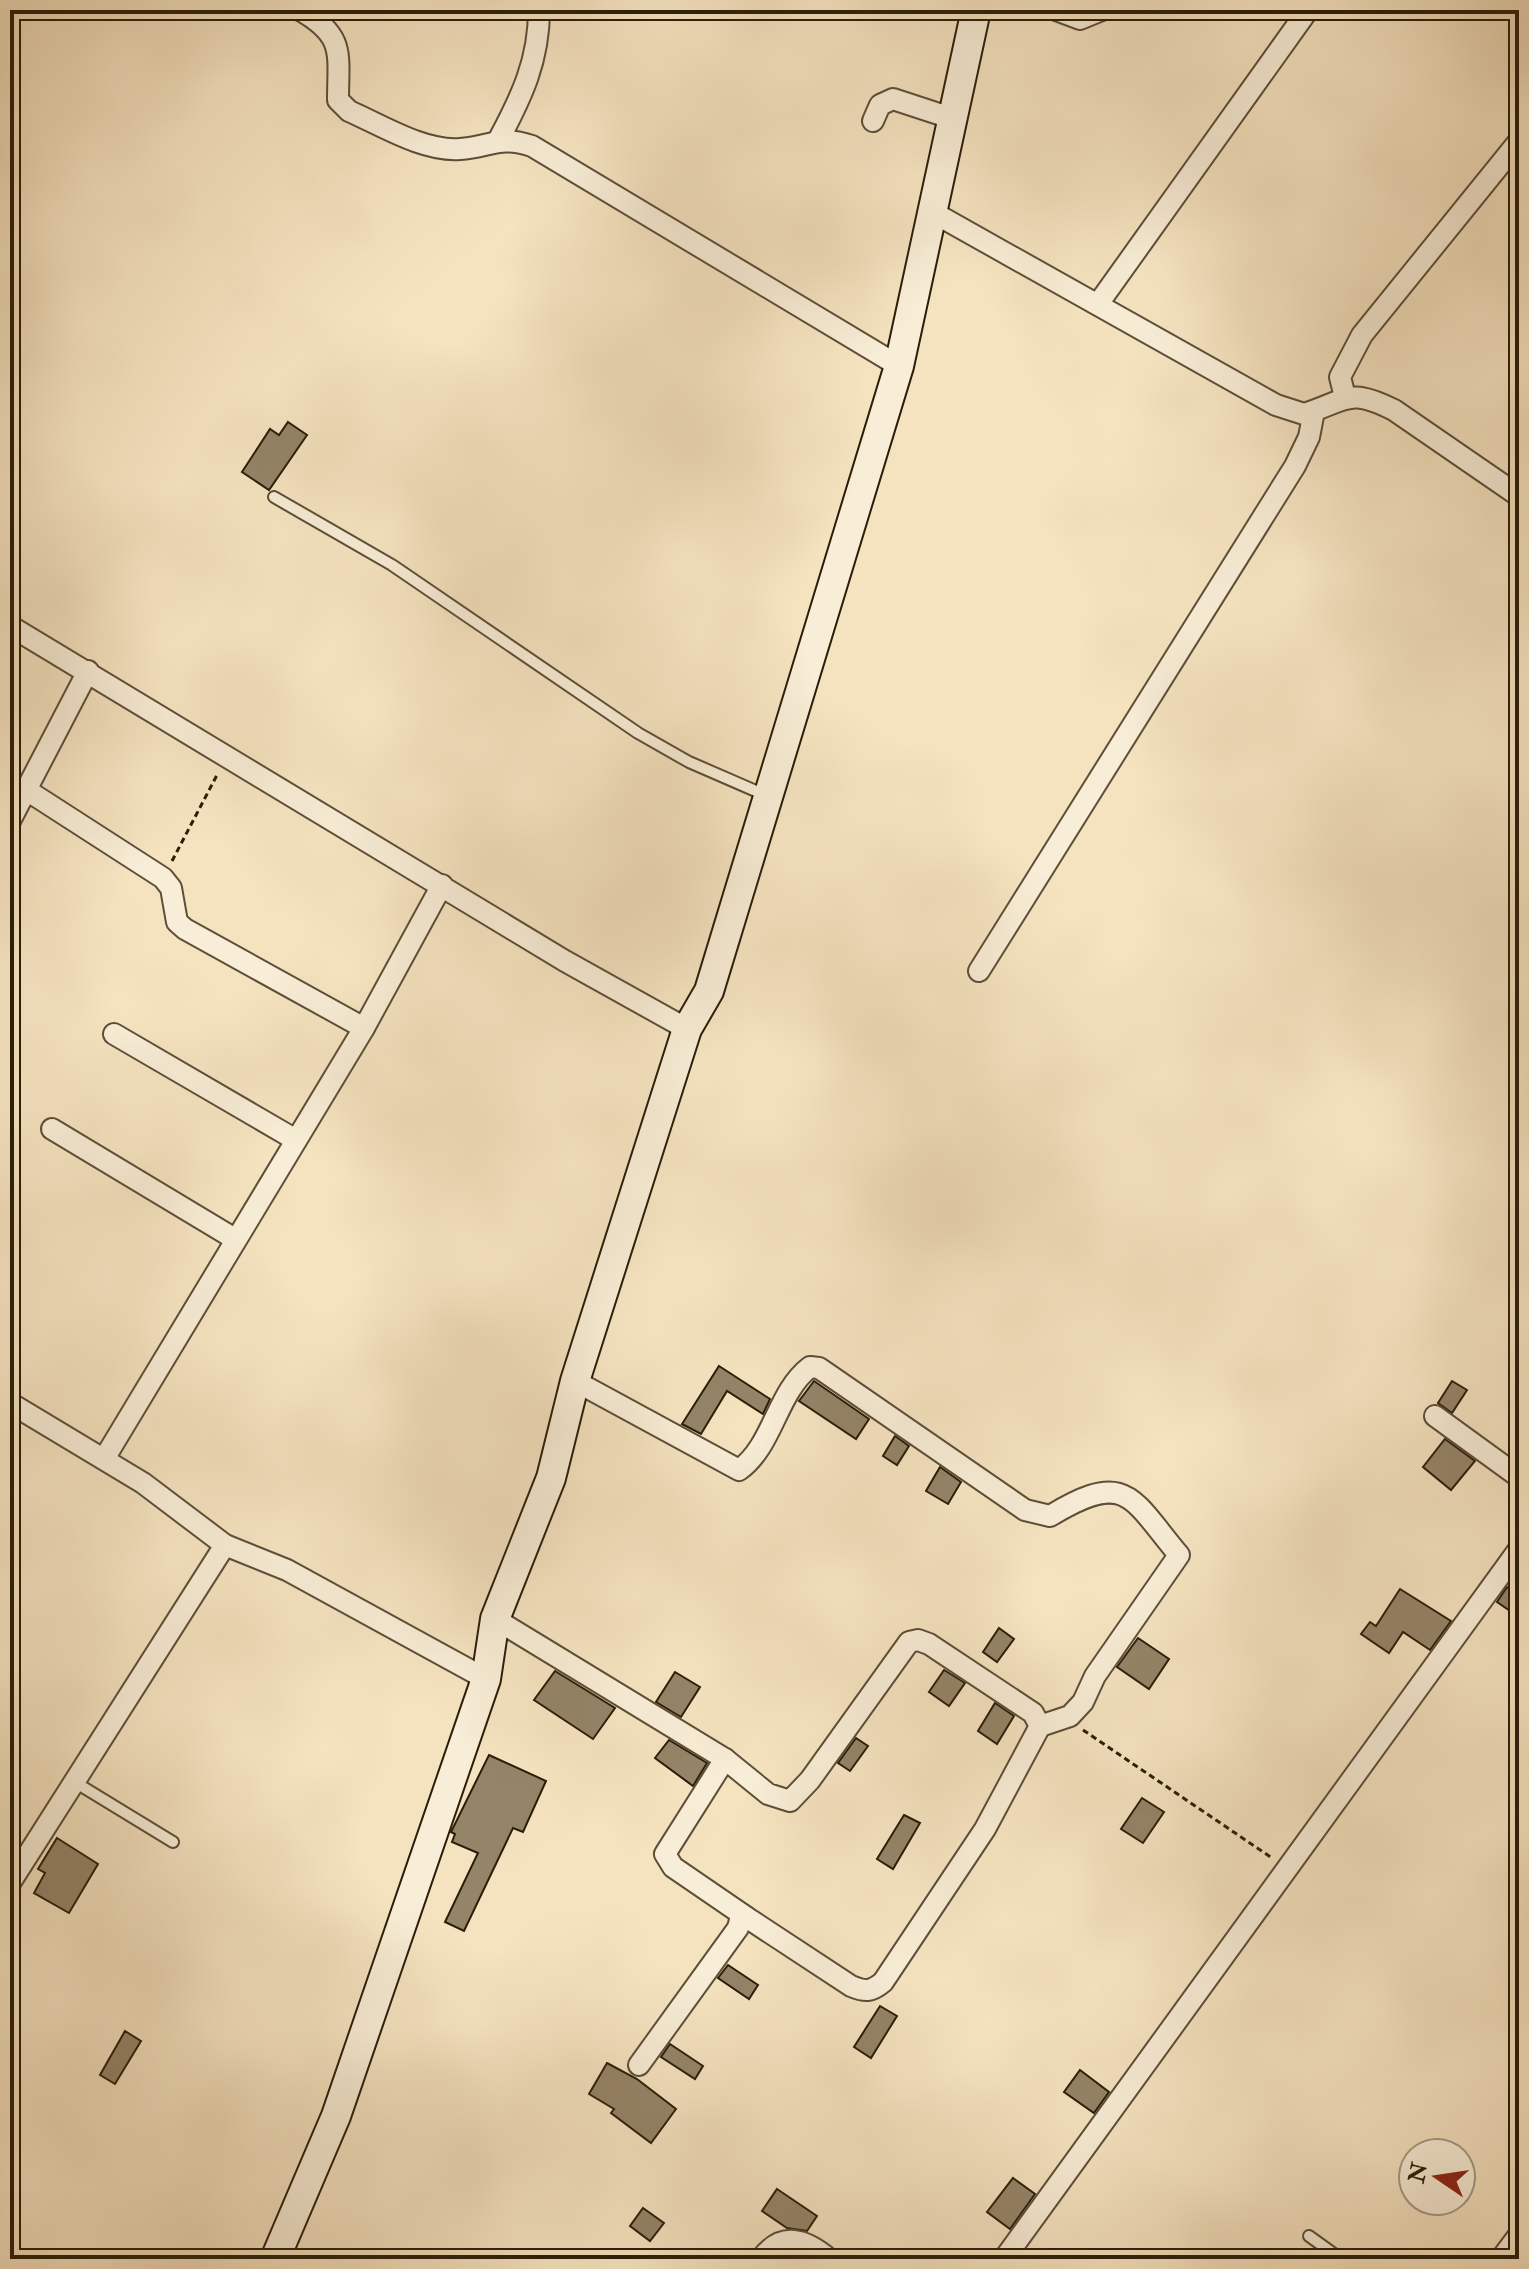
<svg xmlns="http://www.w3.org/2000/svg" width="1529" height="2269" font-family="'IM FELL Double Pica',serif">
  <rect width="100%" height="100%" fill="#f5e3c0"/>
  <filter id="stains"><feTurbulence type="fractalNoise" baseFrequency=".0025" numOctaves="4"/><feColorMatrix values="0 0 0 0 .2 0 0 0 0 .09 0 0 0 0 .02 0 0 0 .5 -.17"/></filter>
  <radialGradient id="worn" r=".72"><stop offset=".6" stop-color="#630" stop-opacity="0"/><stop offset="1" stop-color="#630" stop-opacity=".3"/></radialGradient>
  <g fill="#948468" stroke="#2a1d09" stroke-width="2">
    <polygon points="288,422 307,435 269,490 242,472 270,429 279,435"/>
    <polygon points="719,1366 770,1399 763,1414 727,1391 701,1434 682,1424"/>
    <polygon points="814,1381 869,1419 856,1439 799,1401"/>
    <polygon points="1452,1381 1467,1390 1452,1413 1438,1403"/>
    <polygon points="895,1436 909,1446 897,1465 883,1456"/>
    <polygon points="1445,1439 1475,1461 1451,1490 1423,1467"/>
    <polygon points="940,1467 961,1482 948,1504 926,1491"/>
    <polygon points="1507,1587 1519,1595 1519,1617 1497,1602"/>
    <polygon points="1400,1589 1451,1621 1430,1650 1403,1632 1389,1653 1361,1634 1370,1622 1376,1626"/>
    <polygon points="999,1628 1014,1639 997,1662 983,1652"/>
    <polygon points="1138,1638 1169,1659 1149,1689 1117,1667"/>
    <polygon points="944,1670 965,1683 949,1706 929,1692"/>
    <polygon points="555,1671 615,1708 593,1739 534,1700"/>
    <polygon points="675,1672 700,1687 681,1717 656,1702"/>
    <polygon points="995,1703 1014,1716 997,1744 978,1731"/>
    <polygon points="856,1738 868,1746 850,1771 838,1763"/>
    <polygon points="669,1740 707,1763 693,1786 655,1758"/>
    <polygon points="489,1755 546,1781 523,1832 513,1828 464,1931 445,1922 478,1853 452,1842 455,1834 451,1832"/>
    <polygon points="1142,1798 1164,1812 1143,1843 1121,1829"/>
    <polygon points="904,1815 920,1823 893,1869 877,1859"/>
    <polygon points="57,1838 98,1864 69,1913 34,1893 45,1873 38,1869"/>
    <polygon points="728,1965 758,1985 749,1999 718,1978"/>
    <polygon points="880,2006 897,2016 871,2058 854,2047"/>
    <polygon points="125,2031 141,2041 115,2084 100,2075"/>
    <polygon points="670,2044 703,2066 695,2079 661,2057"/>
    <polygon points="607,2063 637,2079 676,2109 651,2143 611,2113 614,2109 589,2094"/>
    <polygon points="1080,2070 1109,2092 1094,2113 1064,2092"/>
    <polygon points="1013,2178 1035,2194 1010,2229 987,2212"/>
    <polygon points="777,2189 817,2216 807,2231 787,2228 762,2211"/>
    <polygon points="643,2208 664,2223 650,2241 630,2226"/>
  </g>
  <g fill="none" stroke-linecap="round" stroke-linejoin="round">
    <defs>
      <g id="lane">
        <polyline points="274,497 392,565 638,733 689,762 765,795"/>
        <polyline points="73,1781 173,1842"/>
        <polyline points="1309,2236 1341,2259"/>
      </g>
      <g id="street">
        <path d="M300,10C346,36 338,54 338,100L349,111C381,125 424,152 460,149C490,147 500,135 532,146L899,366"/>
        <polyline points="1056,10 1080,19 1102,10"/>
        <polyline points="873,121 880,105 893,99 954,119"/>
        <path d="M499,139C522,96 539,60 539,10"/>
        <path d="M934,213L1276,405L1304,414C1348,400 1348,387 1394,410L1519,496"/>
        <polyline points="1098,304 1308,10"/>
        <polyline points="1345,397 1340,377 1362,335 1519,141"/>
        <polyline points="10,626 565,961 687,1029"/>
        <polyline points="28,791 163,878 171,888 177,922 185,929 364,1028"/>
        <polyline points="10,821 88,671"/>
        <polyline points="979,971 1295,466 1309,437 1314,411"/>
        <polyline points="114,1034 296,1140"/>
        <polyline points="52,1129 235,1239"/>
        <polyline points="10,1403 143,1483 225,1545 287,1570 486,1679"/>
        <polyline points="1435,1416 1519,1477"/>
        <polyline points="104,1459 364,1028 442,885"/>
        <path d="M495,1619L725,1759L768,1794L790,1801L810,1780L909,1642L918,1640L929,1644L1033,1713L1040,1726L1070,1716L1083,1702L1095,1676L1179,1555C1131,1498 1127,1469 1050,1516L1025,1510L819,1368L810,1367C777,1392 773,1446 739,1470L575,1381"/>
        <polyline points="10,1883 225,1545"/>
        <path d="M746,1917L851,1986C865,1992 871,1992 883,1982L985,1829L1040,1726"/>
        <polyline points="639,2065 738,1928 740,1920 746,1917 673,1867 665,1854 725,1759"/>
        <path d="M761,2259C782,2231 805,2239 829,2259"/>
        <polyline points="1004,2259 1519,1549"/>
        <polyline points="1501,2259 1519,2235"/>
      </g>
      <polyline id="secondary" points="275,2259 336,2116 486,1679 495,1619 551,1478 575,1381 687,1029 709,991 899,366 976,10"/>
    </defs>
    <use href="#lane" stroke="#5d4e37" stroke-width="14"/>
    <use href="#street" stroke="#5d4e37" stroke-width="24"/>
    <use href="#secondary" stroke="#2a1d09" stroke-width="32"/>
    <g stroke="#2a1d09" stroke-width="3" stroke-dasharray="6 4" stroke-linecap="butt">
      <polyline points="172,861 217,775"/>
      <polyline points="1083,1730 1272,1858"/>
    </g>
    <use href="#lane" stroke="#f8edd6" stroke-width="10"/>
    <use href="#street" stroke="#f8edd6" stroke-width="20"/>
    <use href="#secondary" stroke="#f8edd6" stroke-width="28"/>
  </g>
  <rect width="1529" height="2269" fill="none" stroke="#f5e3c0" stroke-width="40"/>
  <rect x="12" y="12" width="1505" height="2245" fill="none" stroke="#2a1d09" stroke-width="4"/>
  <rect x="20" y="20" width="1489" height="2229" fill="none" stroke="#2a1d09" stroke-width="2"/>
  <g transform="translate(1437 2177) rotate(283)"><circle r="38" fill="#f8edd6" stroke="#a69a84" stroke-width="2"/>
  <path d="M0-6L14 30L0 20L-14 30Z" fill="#8f2418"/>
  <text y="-12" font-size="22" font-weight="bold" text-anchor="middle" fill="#2a1d09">N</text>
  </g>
  <rect width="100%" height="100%" filter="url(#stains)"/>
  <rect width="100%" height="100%" fill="url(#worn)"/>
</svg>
